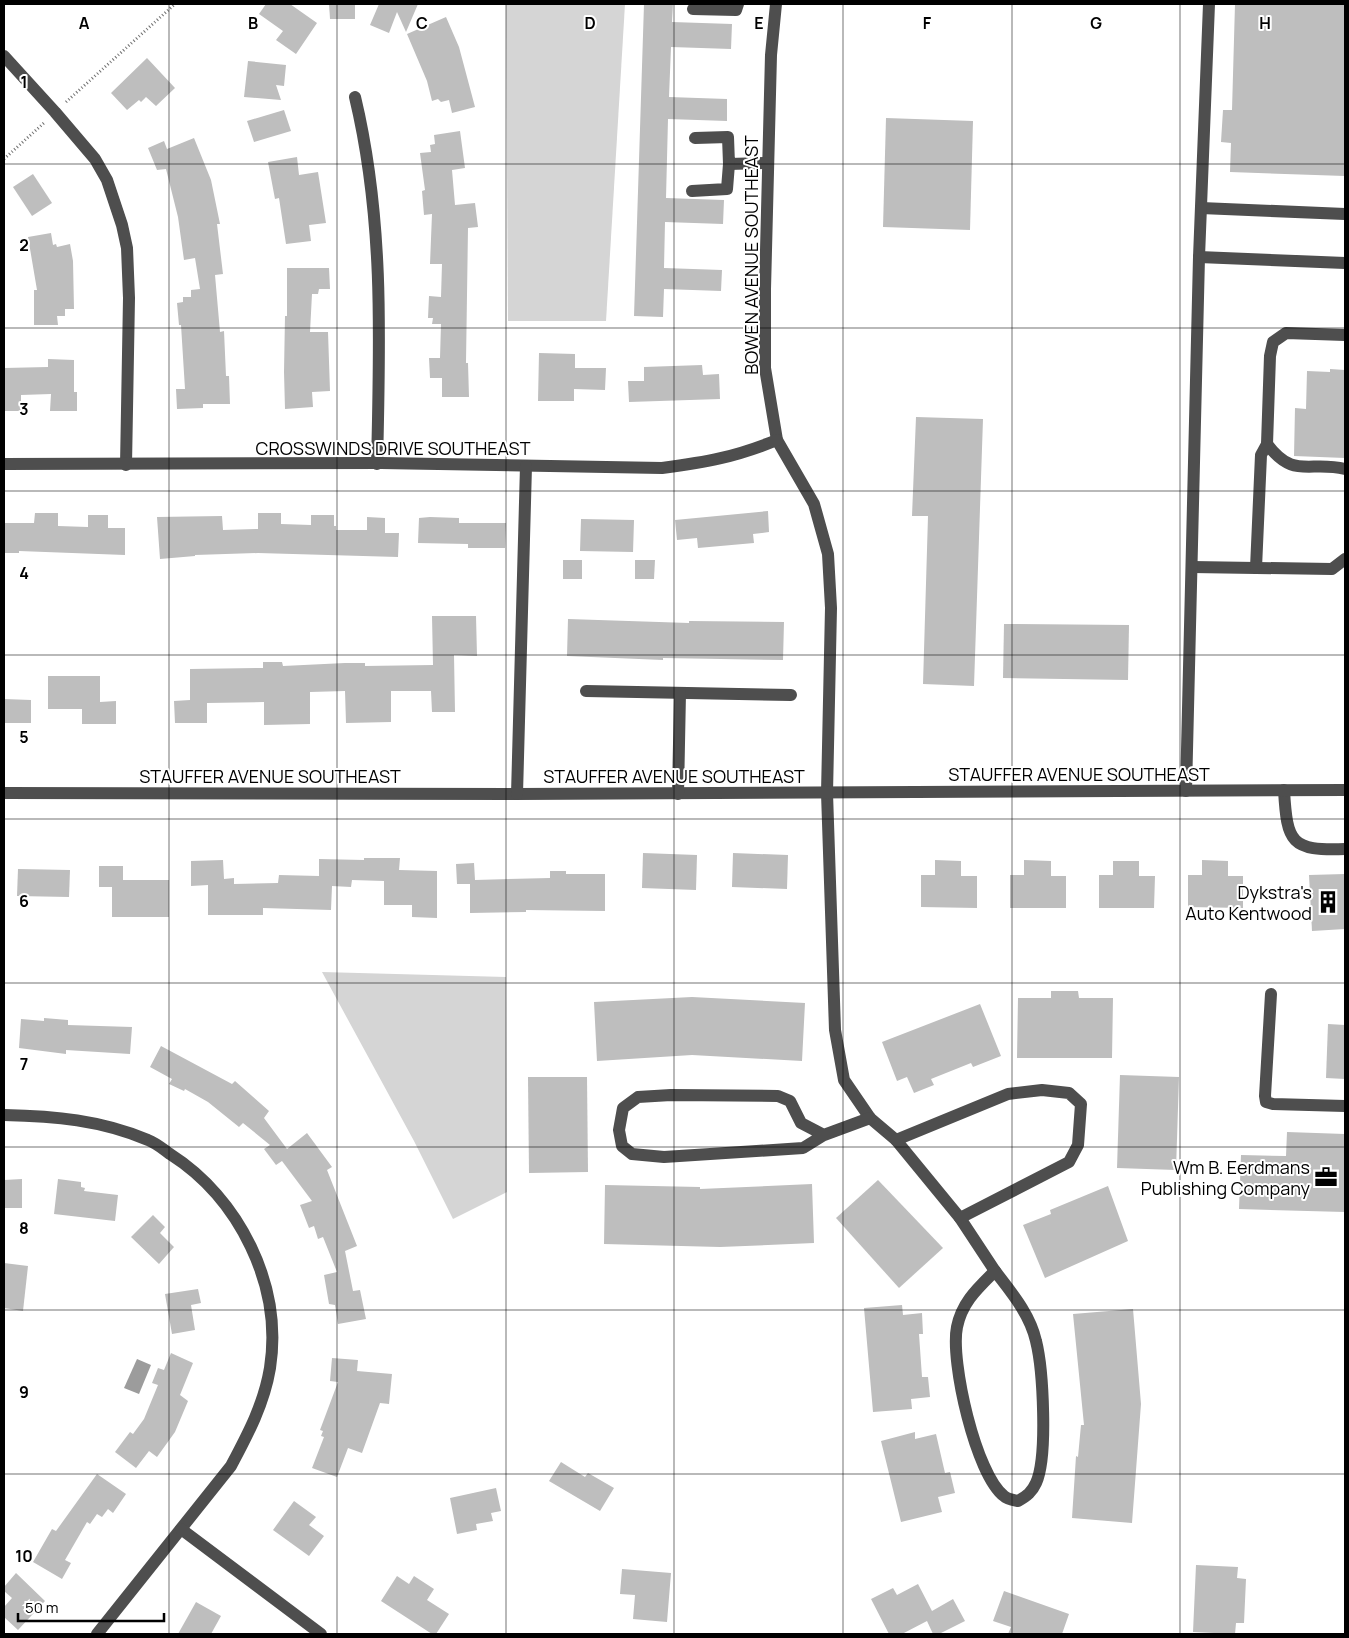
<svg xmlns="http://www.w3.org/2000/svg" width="1349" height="1638" font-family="Manrope,sans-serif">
  <rect width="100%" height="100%" fill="#fff"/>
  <g fill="#d5d5d5">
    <polygon points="506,4 625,4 606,321 508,321"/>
    <polygon points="322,972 506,977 507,1192 453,1219 414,1141"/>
  </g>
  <polygon fill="#9c9c9c" points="137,1359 151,1365 139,1394 124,1388"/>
  <g fill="#bebebe">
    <polygon points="266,4 290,4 317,23 296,54 276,40 283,31 259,14"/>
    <polygon points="329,4 355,4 355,19 330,19"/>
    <polygon points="379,4 418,4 406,32 397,12 389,33 370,25"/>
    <polygon points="644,4 673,4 672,22 732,24 731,49 671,47 669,97 727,99 727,121 668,119 666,198 724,200 723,224 665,222 664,268 722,270 721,291 664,289 663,317 634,316"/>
    <polygon points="1235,4 1345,4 1345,176 1230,172 1231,143 1221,142 1223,110 1232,110"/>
    <polygon points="446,17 459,47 475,107 452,113 449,100 441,102 438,99 432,101 427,81 407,34"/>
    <polygon points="147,58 175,88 156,106 146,97 141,102 139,100 127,110 111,93"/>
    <polygon points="248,61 286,65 284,86 276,85 281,100 244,97"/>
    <polygon points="284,110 291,131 254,142 247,121"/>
    <polygon points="886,118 973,121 970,230 883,227"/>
    <polygon points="460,131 465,168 452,170 455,205 475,203 478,227 468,228 466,363 468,363 469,397 442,397 442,378 430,378 429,358 440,358 441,324 432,324 433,318 428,318 429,296 441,297 442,264 430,264 432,214 424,215 422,191 425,190 420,153 431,152 430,145 435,144 434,135"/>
    <polygon points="194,138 211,180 220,224 217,224 223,274 215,275 220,332 224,331 226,376 229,376 230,404 203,404 203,408 177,409 176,389 185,389 181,325 179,325 177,303 183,302 183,297 191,297 191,290 200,289 195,258 184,260 178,217 166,169 157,170 148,148 164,141 167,149"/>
    <polygon points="297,157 299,175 318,172 326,223 309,225 311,241 286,244 279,198 275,199 268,162"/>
    <polygon points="33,174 52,203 32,216 13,187"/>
    <polygon points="51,233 53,245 56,244 57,247 70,244 73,261 74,309 65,309 65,316 57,316 58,325 34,325 34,290 37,290 28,237"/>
    <polygon points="287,268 329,268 330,289 319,289 318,294 312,294 310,332 328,332 330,391 312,392 313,407 285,409 284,372 285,316 287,316"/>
    <polygon points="539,353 575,354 575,368 606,368 605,390 574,389 574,401 538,401"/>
    <polygon points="48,359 74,360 74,392 77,392 77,411 50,411 51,394 21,395 21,411 4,411 4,368 48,367"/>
    <polygon points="702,365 703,375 719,374 720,399 629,402 628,381 644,381 644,367"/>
    <polygon points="1330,369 1345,370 1345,458 1294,456 1295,408 1306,409 1307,371 1330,372"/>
    <polygon points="916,417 983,419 974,686 923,684 928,516 912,516"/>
    <polygon points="768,511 769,532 753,534 754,543 698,548 697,538 677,540 675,520"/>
    <polygon points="35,513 58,513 58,526 88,527 88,515 108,515 108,528 125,528 125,555 19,551 19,553 4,553 4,523 34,523"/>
    <polygon points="258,513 281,513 281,524 311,525 311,515 334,515 334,526 336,526 336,530 367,530 367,517 385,518 385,533 399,533 398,557 258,553 195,555 195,556 160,559 157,517 222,516 223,530 258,529"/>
    <polygon points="430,517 459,518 459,523 506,523 505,548 468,548 468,544 418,543 419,518"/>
    <polygon points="581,519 634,520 633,552 580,551"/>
    <rect x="563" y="560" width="19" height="19"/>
    <polygon points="635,560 655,560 654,579 635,579"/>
    <polygon points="432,616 476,616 477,656 454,655 455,712 432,712 431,691 391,691 391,722 346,723 345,691 310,692 310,724 264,725 264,702 207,703 207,723 175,723 174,701 190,700 190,669 263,668 263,662 282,662 283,666 345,663 365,663 365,666 433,665"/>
    <polygon points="568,619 689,623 689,621 784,622 783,660 663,658 663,660 567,656"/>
    <polygon points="1004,624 1129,625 1128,680 1003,678"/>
    <polygon points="48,676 100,676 100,702 116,701 116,724 82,724 82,709 48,709"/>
    <polygon points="4,699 31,700 31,723 4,723"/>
    <polygon points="643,853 697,855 696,890 642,888"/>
    <polygon points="733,853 788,855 787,889 732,887"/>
    <polygon points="364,858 400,858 399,870 437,871 437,918 412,917 412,905 384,905 384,881 352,880 351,887 332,886 331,910 263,908 263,915 208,915 208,885 191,886 191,861 223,860 224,879 234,878 234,884 278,883 279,875 319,876 319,859 364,860"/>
    <polygon points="935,860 961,861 961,876 977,876 977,908 921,907 921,875 935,875"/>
    <polygon points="1024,860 1051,861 1051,876 1066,876 1066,908 1010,908 1010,875 1024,875"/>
    <polygon points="1202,860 1228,861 1228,876 1243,876 1243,908 1188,907 1188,875 1202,875"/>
    <polygon points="1113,861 1139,861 1139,876 1155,876 1154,908 1099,908 1099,875 1113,875"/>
    <polygon points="474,863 475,880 550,878 550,871 566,871 566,874 605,874 605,911 526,910 526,912 470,913 470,884 457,884 456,864"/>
    <polygon points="99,866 123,866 123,880 169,880 169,917 112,917 112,887 99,887"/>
    <polygon points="18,869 70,870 69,897 17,896"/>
    <polygon points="1345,874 1345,929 1312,931 1309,875"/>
    <polygon points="1051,991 1078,991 1079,998 1113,998 1112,1058 1017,1058 1018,998 1051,998"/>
    <polygon points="692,997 805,1003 802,1061 692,1055 597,1061 594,1002"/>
    <polygon points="980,1004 1001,1056 973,1067 971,1063 931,1079 934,1085 914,1093 907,1077 897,1081 882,1042"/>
    <polygon points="44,1018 68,1020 68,1025 132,1027 130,1054 66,1050 66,1054 19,1048 21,1019 44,1021"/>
    <polygon points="1328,1024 1345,1025 1345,1079 1326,1078"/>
    <polygon points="161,1046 232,1084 235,1081 269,1111 264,1118 287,1149 307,1133 332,1167 327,1170 357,1246 345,1251 353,1291 360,1290 366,1319 338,1324 335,1305 329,1304 324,1275 337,1272 323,1237 318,1239 314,1226 309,1228 300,1205 312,1201 282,1161 276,1165 264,1149 270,1145 243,1123 239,1127 208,1102 185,1089 184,1091 169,1084 172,1079 150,1067"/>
    <polygon points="1120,1075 1179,1077 1176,1170 1117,1168"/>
    <polygon points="528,1077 587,1077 588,1172 529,1173"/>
    <polygon points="1287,1132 1345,1134 1345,1212 1239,1209 1241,1155 1286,1156"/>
    <polygon points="22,1179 22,1208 4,1208 4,1180"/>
    <polygon points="58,1179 81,1182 81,1187 85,1188 84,1191 118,1195 115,1221 54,1214"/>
    <polygon points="878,1180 943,1248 899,1288 836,1218"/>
    <polygon points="812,1184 814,1243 720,1247 604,1244 605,1185 700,1187 700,1189"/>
    <polygon points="1108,1186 1128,1241 1045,1278 1023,1225 1051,1214 1050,1210"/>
    <polygon points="153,1215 165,1227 160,1233 174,1247 159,1264 131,1237"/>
    <polygon points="4,1263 28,1266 23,1311 4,1308"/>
    <polygon points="198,1289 201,1303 191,1305 195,1330 172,1334 165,1294"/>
    <polygon points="902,1305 903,1315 922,1313 923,1334 919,1334 922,1377 928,1377 930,1397 911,1399 912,1409 873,1412 864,1308"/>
    <polygon points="1133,1309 1141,1404 1132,1523 1072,1518 1076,1456 1078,1457 1081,1425 1084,1425 1073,1314"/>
    <polygon points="171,1353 193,1363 180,1395 188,1401 175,1432 157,1457 149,1451 136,1468 115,1452 130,1432 133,1434 144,1419 158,1385 152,1383 158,1368 164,1370"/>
    <polygon points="332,1358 358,1360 357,1371 392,1374 389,1404 380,1403 362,1453 348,1448 337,1477 312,1468 324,1437 321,1436 323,1431 320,1430 338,1382 330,1381"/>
    <polygon points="915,1432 915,1439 936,1434 945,1473 950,1472 955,1493 938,1497 942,1512 901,1522 881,1441"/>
    <polygon points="561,1462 585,1477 588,1473 614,1488 600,1511 549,1481"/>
    <polygon points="97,1474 126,1494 113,1513 108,1509 102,1517 97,1514 90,1524 87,1522 65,1560 71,1563 62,1579 33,1562 52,1529 56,1531"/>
    <polygon points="496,1488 501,1511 491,1513 493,1521 476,1524 477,1530 457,1534 450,1498"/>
    <polygon points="294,1501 316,1517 309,1525 324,1536 309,1556 273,1530"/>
    <polygon points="1196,1565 1238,1567 1237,1578 1246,1579 1244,1623 1236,1623 1235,1634 1193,1632"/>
    <polygon points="622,1569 671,1573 667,1622 633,1619 635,1595 620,1594"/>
    <polygon points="16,1573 45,1601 18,1630 4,1617 4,1607 12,1598 4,1591 4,1587"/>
    <polygon points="397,1576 409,1584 414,1576 434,1589 427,1600 449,1614 436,1634 432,1634 381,1601"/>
    <polygon points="918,1584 932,1611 953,1599 965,1621 939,1634 933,1634 927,1621 902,1634 889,1634 871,1599 893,1588 897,1595"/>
    <polygon points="1004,1591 1069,1614 1062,1634 1008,1634 1011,1627 993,1621"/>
    <polygon points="196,1602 221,1616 211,1634 178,1634"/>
  </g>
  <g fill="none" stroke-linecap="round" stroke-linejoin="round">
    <g stroke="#707070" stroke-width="3" stroke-dasharray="1 2.5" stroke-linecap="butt">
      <polyline points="66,102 175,4"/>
      <polyline points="4,159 45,122"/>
    </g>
    <g stroke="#4e4e4e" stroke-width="12">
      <polyline points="776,4 771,55 765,289 765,368 777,440 814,504 828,554 831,608 827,793 835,1030 844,1080 870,1118 896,1140 960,1218 995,1271"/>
      <polyline points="693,9 736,10 738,4"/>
      <polyline points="4,56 55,112 95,159 107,180 122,225 127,248 129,298 126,465"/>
      <path d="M355,97C384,218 380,340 377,464"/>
      <polyline points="695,138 728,137 729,164 768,163"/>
      <polyline points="692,191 727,189 729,164"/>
      <polyline points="1201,208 1345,214"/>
      <polyline points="1199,257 1345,263"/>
      <path d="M1267,444C1294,480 1309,460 1345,469"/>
      <path d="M4,464L381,463L662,468C707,462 735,457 777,440"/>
      <polyline points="1192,567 1332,569 1345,559"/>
      <polyline points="1256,568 1261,455 1267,444 1270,356 1273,342 1286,333 1345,335"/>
      <polyline points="586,691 791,695"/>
      <path d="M1284,790C1287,843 1291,851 1345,849"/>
      <polyline points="1186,791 1199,257 1209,4"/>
      <polyline points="4,793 517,794 1345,790"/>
      <polyline points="517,794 526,466"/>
      <polyline points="678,794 680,693"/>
      <polyline points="1271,994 1265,1096 1266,1102 1273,1104 1345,1106"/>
      <path d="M4,1115C54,1116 101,1120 148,1140C156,1143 163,1149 170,1154C239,1198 283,1285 270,1368C264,1404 248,1434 231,1466L97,1634"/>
      <polyline points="824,1135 801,1123 790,1101 778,1096 671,1095 638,1097 623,1108 619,1130 622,1146 632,1154 664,1157 803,1148 824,1135 870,1118"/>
      <polyline points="896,1140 1008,1094 1042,1090 1069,1093 1081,1104 1078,1145 1069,1162 960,1218"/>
      <path d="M995,1271C1011,1292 1030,1314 1036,1341C1043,1369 1048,1457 1036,1483C1032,1492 1027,1496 1018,1501C1013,1500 1007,1499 1004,1496C976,1475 950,1361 957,1327C962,1302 978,1288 995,1271Z"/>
      <polyline points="181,1529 321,1634"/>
    </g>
  </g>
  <path fill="none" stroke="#000" stroke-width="1" stroke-opacity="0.55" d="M169,4V1634M337,4V1634M506,4V1634M674,4V1634M843,4V1634M1012,4V1634M1180,4V1634M4,164H1345M4,328H1345M4,491H1345M4,655H1345M4,819H1345M4,983H1345M4,1147H1345M4,1310H1345M4,1474H1345"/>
  <defs>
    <symbol id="building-bare" viewBox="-9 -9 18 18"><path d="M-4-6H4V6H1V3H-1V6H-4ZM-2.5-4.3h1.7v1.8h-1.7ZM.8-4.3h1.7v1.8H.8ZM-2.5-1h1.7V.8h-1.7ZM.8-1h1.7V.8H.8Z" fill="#000" stroke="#fff" stroke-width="2.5" paint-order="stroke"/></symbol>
    <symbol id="office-bare" viewBox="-9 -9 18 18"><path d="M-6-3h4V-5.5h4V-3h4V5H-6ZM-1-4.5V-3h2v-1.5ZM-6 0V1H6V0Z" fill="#000" stroke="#fff" stroke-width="2.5" paint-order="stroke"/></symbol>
  </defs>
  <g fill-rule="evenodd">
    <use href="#building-bare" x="1312" y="886" width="32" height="32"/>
    <use href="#office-bare" x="1310" y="1161" width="32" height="32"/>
  </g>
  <g text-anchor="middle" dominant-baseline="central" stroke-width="4" stroke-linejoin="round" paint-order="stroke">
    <g font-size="18" fill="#000" stroke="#fff">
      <text transform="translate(751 255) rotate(-90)">BOWEN AVENUE SOUTHEAST</text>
      <text x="393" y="448">CROSSWINDS DRIVE SOUTHEAST</text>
      <text x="1079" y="774">STAUFFER AVENUE SOUTHEAST</text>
      <text x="270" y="776">STAUFFER AVENUE SOUTHEAST</text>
      <text x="674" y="776">STAUFFER AVENUE SOUTHEAST</text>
    </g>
    <g font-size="18" fill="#000" stroke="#fff" text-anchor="end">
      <text x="1312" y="892">Dykstra's<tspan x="1312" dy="21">Auto Kentwood</tspan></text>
      <text x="1310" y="1167">Wm B. Eerdmans<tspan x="1310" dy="21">Publishing Company</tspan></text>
    </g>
  </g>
  <g font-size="16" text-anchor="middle" font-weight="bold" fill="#000" stroke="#fff" stroke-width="4" stroke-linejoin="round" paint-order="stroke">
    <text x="84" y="29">A</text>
    <text x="253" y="29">B</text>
    <text x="422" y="29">C</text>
    <text x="590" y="29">D</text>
    <text x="759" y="29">E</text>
    <text x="927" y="29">F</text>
    <text x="1096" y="29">G</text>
    <text x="1265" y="29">H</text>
    <text x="24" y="88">1</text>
    <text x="24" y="251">2</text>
    <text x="24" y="415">3</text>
    <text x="24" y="579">4</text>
    <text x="24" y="743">5</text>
    <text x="24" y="907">6</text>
    <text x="24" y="1070">7</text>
    <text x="24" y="1234">8</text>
    <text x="24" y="1398">9</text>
    <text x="24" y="1562">10</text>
  </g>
  <rect width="1349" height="1638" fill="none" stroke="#000000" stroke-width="10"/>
  <path d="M18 1613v8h146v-8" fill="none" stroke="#000000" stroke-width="2.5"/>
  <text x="25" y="1613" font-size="15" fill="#000000" stroke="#ffffff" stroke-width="4" paint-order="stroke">50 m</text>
</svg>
